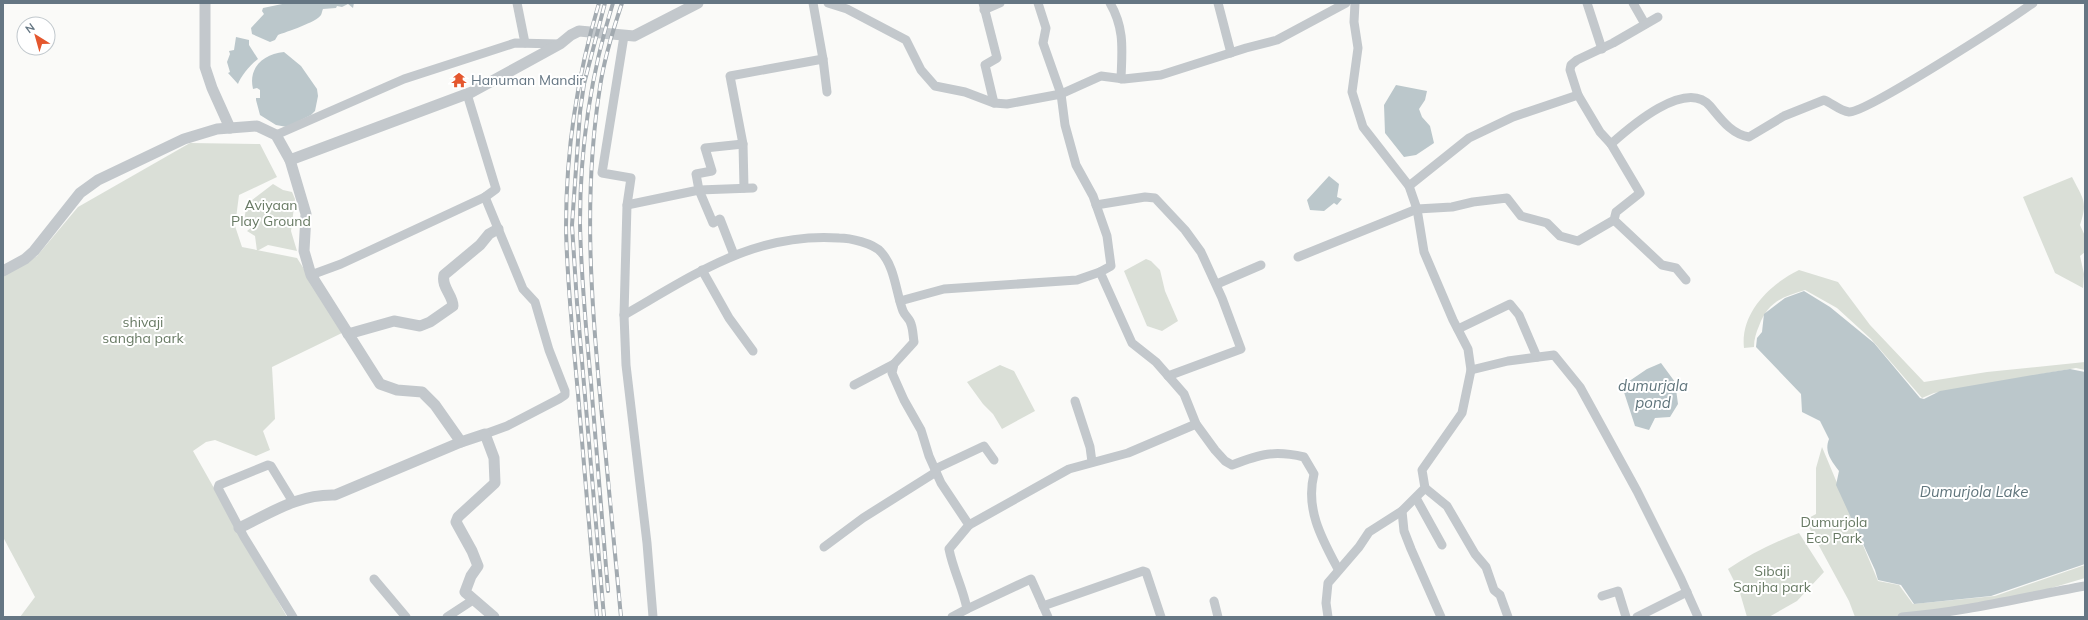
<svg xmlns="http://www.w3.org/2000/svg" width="2088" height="620" font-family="Mulish,sans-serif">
  <rect width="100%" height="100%" fill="#fafaf8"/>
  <g fill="#dadfd7">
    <polygon points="190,143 260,144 277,177 239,195 235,226 242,247 297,258 344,332 272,367 275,419 263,431 270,450 256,456 215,440 206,442 193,451 287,617 20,617 35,597 3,537 3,276 37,256 78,207"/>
    <path d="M2072,177C2083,199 2088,201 2080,225L2085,236V252L2080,256L2084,274L2083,288L2055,273L2023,197Z"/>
    <polygon points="273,184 283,190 292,192 295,199 291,231 297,251 268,245 257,251 255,236 247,231 253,226 244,220 247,204"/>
    <polygon points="1146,259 1151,261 1160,270 1165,291 1178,321 1162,331 1147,326 1124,271"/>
    <path d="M1799,270L1838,282L1870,325L1924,382L1987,372L2085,362V370L2076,368L1934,393L1922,398L1871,339L1837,308L1805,290C1782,297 1768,302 1759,326C1756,333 1754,339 1754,347L1744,348C1740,313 1770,284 1799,270Z"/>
    <polygon points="1000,365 1014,371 1035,411 1002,429 993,414 983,404 967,382"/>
    <polygon points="1822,447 1878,581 1899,585 1913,604 1995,596 2085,565 2085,578 2048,589 1943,612 1885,617 1855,617 1849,601 1805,520 1816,514 1816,468"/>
    <path d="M1799,533L1824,572L1797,601L1769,617H1747L1740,593L1728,569C1750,554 1774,542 1799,533Z"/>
  </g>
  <g fill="#bbc7cb">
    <path d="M287,3H354L353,8L348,4L342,7L337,6L336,8L323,9C322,11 322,13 321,15C317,22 286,32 278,35L275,40L270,42L252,34L251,28L264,14L262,11L263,8Z"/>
    <path d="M236,37L249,40V45L258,59C252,63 240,77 238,84L228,73L230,72L227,62L230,54L229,51L234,50Z"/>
    <path d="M284,52L301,66L317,89L318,96L315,111L311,115L287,127L276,125L260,115L256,100V98H260V90L257,88L253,89C248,68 263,54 284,52Z"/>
    <polygon points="1396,85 1427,91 1425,100 1419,109 1422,117 1430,126 1434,143 1416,155 1404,157 1385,133 1384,105"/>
    <polygon points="1329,176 1339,184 1337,197 1342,199 1337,205 1334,203 1324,211 1310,210 1307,200"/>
    <path d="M1804,291L1830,307L1874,343L1920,398L1924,399L1940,391L2039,374L2070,369L2085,372V564L1991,596L1914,604L1901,585L1878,580L1875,570L1836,485L1839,471C1831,460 1824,452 1829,439L1820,421L1802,412L1801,394L1756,347L1757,338L1762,332L1764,314L1785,298Z"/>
    <polygon points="1661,363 1675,382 1678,404 1670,417 1655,418 1649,430 1635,426 1622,386 1647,369"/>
  </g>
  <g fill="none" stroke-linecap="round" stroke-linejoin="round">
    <g stroke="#c3c8cc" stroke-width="9">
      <polyline points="517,3 525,43"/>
      <polyline points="813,3 823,59 827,92"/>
      <path d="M828,3L847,9L906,40L921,70L935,86L965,92L994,103L1007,104L1061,94L1065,125L1076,165L1093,196L1107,236L1111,266L1100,272L1132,343L1156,362L1184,394L1196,424L1215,450L1225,461L1232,465C1261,454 1274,450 1304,457L1314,474C1305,509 1322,539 1338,569"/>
      <polyline points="983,3 997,58 985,65 994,103"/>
      <polyline points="1038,3 1046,28 1043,43 1061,94 1101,76 1124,79 1161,75 1246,48 1277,40 1346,3"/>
      <path d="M1110,3C1125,29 1122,50 1121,79"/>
      <polyline points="1218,3 1231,53"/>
      <polyline points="1355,3 1354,22 1358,48 1352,92 1363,127 1409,186 1417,209 1424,252 1453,320 1468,349 1471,370 1462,413 1422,470 1425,488 1402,511 1404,531 1411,549 1441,617"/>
      <polyline points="1587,3 1602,49"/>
      <polyline points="1633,3 1645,24"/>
      <polyline points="984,10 1000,3"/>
      <polyline points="624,36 602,173 631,178 627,205 624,315 626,365 647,543 653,617"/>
      <polyline points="1578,95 1570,70 1571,65 1577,60 1613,43 1658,17"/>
      <polyline points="276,135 404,79 515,43 559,44"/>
      <path d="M1409,186L1469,138L1513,117L1578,95L1600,132L1611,144C1630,127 1686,78 1710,106C1721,119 1731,134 1749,137L1784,116L1824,100C1832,103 1840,111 1849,112C1866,113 2011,19 2033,3"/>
      <polyline points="744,188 743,144 730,76 823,59"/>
      <polyline points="485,197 523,289 535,302 549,350 565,391 565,395 559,399 507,426 485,434"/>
      <polyline points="627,205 699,190 753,188"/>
      <polyline points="1096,205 1145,197 1155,198 1185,230 1201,252 1222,298 1241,349 1168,376"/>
      <polyline points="1614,220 1662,265 1676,268 1686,280"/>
      <polyline points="734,255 720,219 713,223 699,190 696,174 712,171 705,148 743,144"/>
      <polyline points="1298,257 1417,209 1452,207 1473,202 1507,198 1521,216 1547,223 1560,236 1578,241 1614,220 1616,212 1640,193 1611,144"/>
      <polyline points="702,270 729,318 753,351"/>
      <polyline points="311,275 341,264 485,197 496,189 467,94"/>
      <polyline points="1217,284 1261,265"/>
      <polyline points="900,301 944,289 1077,280 1100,272"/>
      <path d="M624,315C694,275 754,232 839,238C850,238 873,243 881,252C895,267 896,293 903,311C905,316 910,319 911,324C913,329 913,336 914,342L894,364L892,373L904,400L921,430L929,456L941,483L969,525L949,549C953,570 963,588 967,609L952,617"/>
      <polyline points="1458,329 1510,304 1519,315 1537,357"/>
      <polyline points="1471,370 1508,361 1554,355 1580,387 1637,491 1681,579 1698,617"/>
      <polyline points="854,385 894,364"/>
      <polyline points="1075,401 1090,447 1092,462"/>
      <polyline points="935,469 984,446 994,460"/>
      <polyline points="1425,488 1447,506 1475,554 1486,567 1494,590 1500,595 1508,617"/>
      <polyline points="1416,498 1442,545"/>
      <polyline points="969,525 1069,469 1128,453 1196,424"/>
      <polyline points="824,547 863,518 936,472"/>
      <polyline points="374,579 406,617"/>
      <polyline points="1602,596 1618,591 1626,617"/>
      <polyline points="1214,601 1218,617"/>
      <polyline points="1043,606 1143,571 1146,572 1161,617"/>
      <polyline points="967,609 1031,579 1048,617"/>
      <polyline points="293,617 244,537 218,488 219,485 268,465 271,466 293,502"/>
      <polyline points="447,617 473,600"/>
      <polyline points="1328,617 1326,603 1328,583 1359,547 1369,532 1402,511"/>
      <polyline points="1637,617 1687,592"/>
      <path d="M1902,617C1965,612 2023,597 2085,586"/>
    </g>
    <g stroke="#c3c8cc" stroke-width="11">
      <polyline points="205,3 205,67 212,88 230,128"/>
      <polyline points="290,160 306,214 304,251 311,275 380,384 397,390 422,392 435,405 461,442"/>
      <polyline points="3,271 25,259 34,251 80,193 98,180 184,139 217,129 257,126 276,135 290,160 472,92 560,44 571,35 579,31 634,36 698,3"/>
      <path d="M348,334L394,321L420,326L430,322L453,306C453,295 441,287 444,275L480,245L489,234L498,229"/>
      <path d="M239,528C271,513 298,494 335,495L461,442L485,434L494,458L495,483L458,517L456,522L472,551L478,566L471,576L465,592L494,617"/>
    </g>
    <defs>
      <g id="rail">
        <path d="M608,591C602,521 596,452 591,383C586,330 581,276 580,223C580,149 591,73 613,3"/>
        <path d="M597,617C591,543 584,468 578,394C573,338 567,283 566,227C566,151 577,76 599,3"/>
        <polyline points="604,617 577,303 572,225 580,112 584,84 605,3"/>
        <path d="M621,617C615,547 608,477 601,406C591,300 583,194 600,87C604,59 613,30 622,3"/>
      </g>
    </defs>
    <use href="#rail" stroke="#a2aab0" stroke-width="4"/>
    <use href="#rail" stroke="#fff" stroke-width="2.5" stroke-dasharray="8" stroke-linecap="butt"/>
  </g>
  <defs>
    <symbol id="temple-bare" viewBox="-9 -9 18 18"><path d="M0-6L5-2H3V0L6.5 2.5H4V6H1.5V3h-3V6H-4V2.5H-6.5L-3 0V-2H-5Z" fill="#e4572e" stroke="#fff" stroke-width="2.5" paint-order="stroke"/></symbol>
  </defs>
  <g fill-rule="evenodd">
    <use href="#temple-bare" x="448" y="69" width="22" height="22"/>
  </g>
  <g text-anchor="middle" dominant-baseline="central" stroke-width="4" stroke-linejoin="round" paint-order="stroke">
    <g font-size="14" fill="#657683" stroke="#fff" text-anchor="start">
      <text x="471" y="80">Hanuman Mandir</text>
    </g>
    <g font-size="14" fill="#687a64" stroke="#fff">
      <text x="271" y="205">Aviyaan<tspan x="271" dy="16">Play Ground</tspan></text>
      <text x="143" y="322">shivaji<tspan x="143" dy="16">sangha park</tspan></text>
      <text x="1834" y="522">Dumurjola<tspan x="1834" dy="16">Eco Park</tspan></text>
      <text x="1772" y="571">Sibaji<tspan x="1772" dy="16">Sanjha park</tspan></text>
    </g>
    <g font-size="15" font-style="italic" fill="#60757c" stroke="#fff">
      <text x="1653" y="385">dumurjala<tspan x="1653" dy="17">pond</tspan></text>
      <text x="1974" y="491">Dumurjola Lake</text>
    </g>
  </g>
  <rect width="2088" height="620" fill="none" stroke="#657683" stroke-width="8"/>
  <g transform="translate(36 36) rotate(323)"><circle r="19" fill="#ffffff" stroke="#c1c8cd"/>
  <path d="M0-3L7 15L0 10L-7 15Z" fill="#e4572e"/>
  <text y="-6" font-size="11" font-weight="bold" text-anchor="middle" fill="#657683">N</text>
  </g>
</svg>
